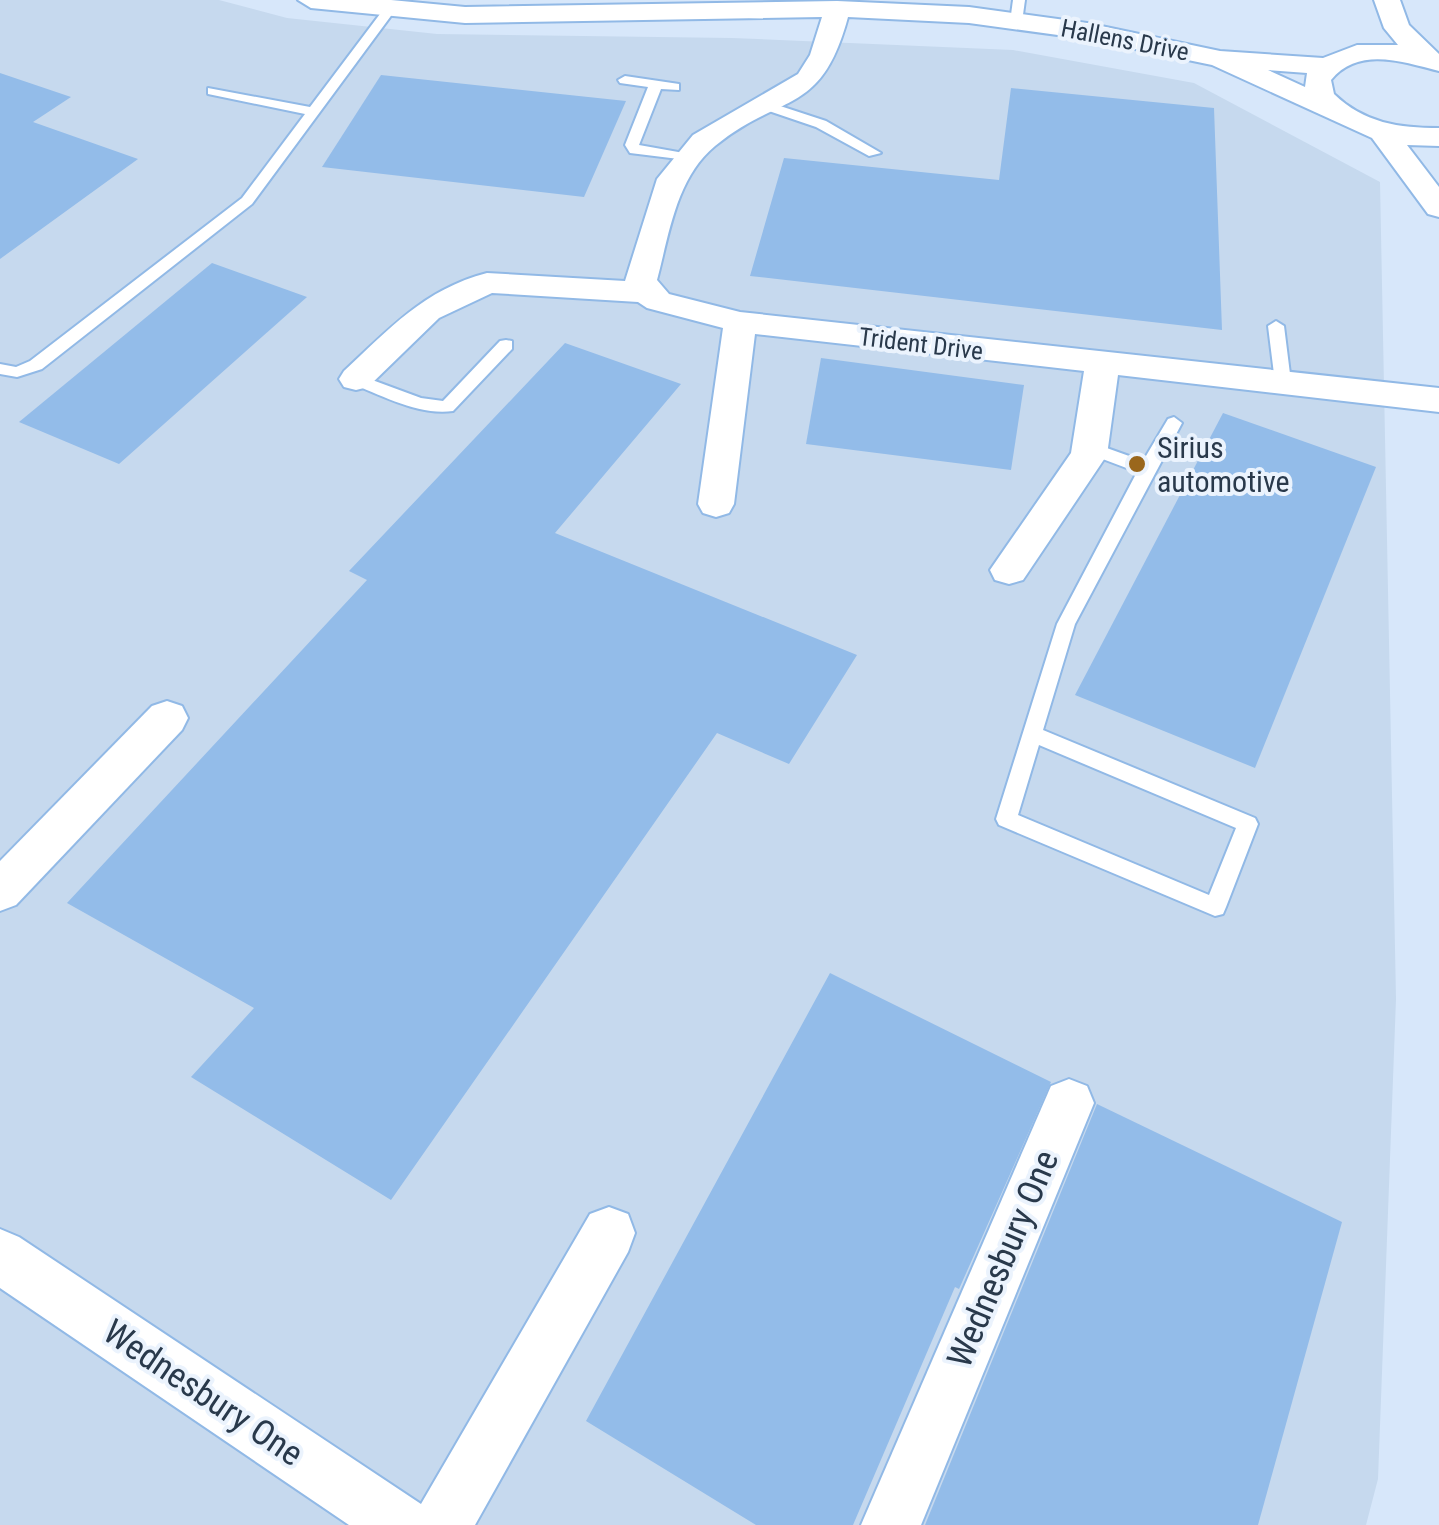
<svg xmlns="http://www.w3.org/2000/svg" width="1439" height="1525" font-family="'Roboto Condensed',sans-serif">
  <rect width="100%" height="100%" fill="#d7e7fa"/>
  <polygon fill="#c6d9ee" points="0,0 219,0 287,18 437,34 732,38 1013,50 1194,83 1380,182 1396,999 1378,1479 1366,1525 0,1525"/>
  <g fill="#93bce9">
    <polygon points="0,73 71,97 33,122 138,159 0,259"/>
    <polygon points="381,75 626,101 584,197 322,167"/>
    <polygon points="1011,88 1214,108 1222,330 750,276 784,158 999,180"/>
    <polygon points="212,263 307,297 119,464 19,422"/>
    <polygon points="565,343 681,384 555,533 857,655 789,764 717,733 391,1200 191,1077 254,1008 67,903 367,580 349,571"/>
    <polygon points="821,358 1024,385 1011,470 806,444"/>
    <polygon points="1223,413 1376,467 1255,768 1075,695"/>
    <polygon points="830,973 1051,1082 959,1289 955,1287 853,1525 756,1525 586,1421"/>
    <polygon points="1097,1104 1342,1222 1258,1525 925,1525"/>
  </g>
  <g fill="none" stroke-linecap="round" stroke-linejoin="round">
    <defs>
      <g id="lane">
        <polygon points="1013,0 1025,0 1022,22 1016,26 1010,22"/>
        <polygon points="390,5 396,9 252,204 42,369 17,377 0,374 0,364 16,367 30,361 242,198 305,114 208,94 208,88 310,107 386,6"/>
        <polygon points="625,76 679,84 679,90 661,89 639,145 695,155 695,161 630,153 625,145 648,87 620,83 618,80"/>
        <polygon points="768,102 826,121 881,153 869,156 816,127 763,109 763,103"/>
        <polygon points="1276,321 1284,326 1291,382 1283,387 1275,382 1268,326"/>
        <path d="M506,340L512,341V349L453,411C419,416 381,395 350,383L348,379L356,374L421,398L443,401L500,341Z"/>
        <path d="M1174,417L1182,423L1075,624L1043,730L1255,818L1258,824L1226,907L1223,914L1215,916L999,825L996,819L1057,624L1137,472L1084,452L1082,448L1090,442L1143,461L1168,419ZM1039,745L1236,828L1209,895L1018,815Z"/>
      </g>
      <g id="street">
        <path d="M298,0H391L465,7L837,1L969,7L1087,23L1220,51L1323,58L1357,45H1398L1384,28L1374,0H1400L1409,25L1439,54V71C1403,62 1359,46 1331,80L1334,94C1364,123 1399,128 1439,128V146L1407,145L1439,187V217L1428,214L1372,138L1212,65L1087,39L969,23L848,17C821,117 781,92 715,146C676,178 669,235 657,280L669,294L740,312L1439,388V412L1118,375L1107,455L1023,580L1009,584L995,580L990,570L1071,453L1084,371L755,334L734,504L729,513L716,517L703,513L698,504L723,328L647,308L638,302L492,293L439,318L368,387L356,390L344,387L339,379L344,371C389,329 425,289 487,273L625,281L657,179L693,135L798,74L810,55L822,17L465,23L311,8ZM1268,70L1307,73L1305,87Z"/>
        <polygon points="167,701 182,706 188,718 182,730 16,905 0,911 0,861 152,706"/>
        <polygon points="1069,1079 1087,1086 1094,1103 921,1525 861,1525 1051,1086"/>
        <polygon points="609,1207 628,1214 635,1233 628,1252 475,1525 349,1525 0,1288 0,1229 19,1237 421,1504 590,1214"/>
      </g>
    </defs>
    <use href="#lane" stroke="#91b9e6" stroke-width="4"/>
    <use href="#street" stroke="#91b9e6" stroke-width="4"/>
    <use href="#lane" fill="#fff" fill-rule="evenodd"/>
    <use href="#street" fill="#fff" fill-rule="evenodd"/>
  </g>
  <circle fill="#9a671c" stroke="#ebf3fd" stroke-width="4" cx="1137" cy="464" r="10"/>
  <g text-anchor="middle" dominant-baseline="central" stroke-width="8" stroke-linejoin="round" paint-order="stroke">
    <g font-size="25" fill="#29394b" stroke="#ebf3fd">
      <text transform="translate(1125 40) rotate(11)">Hallens Drive</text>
      <text transform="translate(921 344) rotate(7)">Trident Drive</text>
    </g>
    <g font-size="30" fill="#29394b" stroke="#ebf3fd" text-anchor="start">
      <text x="1157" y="447">Sirius<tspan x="1157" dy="34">automotive</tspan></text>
    </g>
    <g font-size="35" fill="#29394b" stroke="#ebf3fd">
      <text transform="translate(1003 1259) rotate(-67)">Wednesbury One</text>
      <text transform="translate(203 1393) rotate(34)">Wednesbury One</text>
    </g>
  </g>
</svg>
